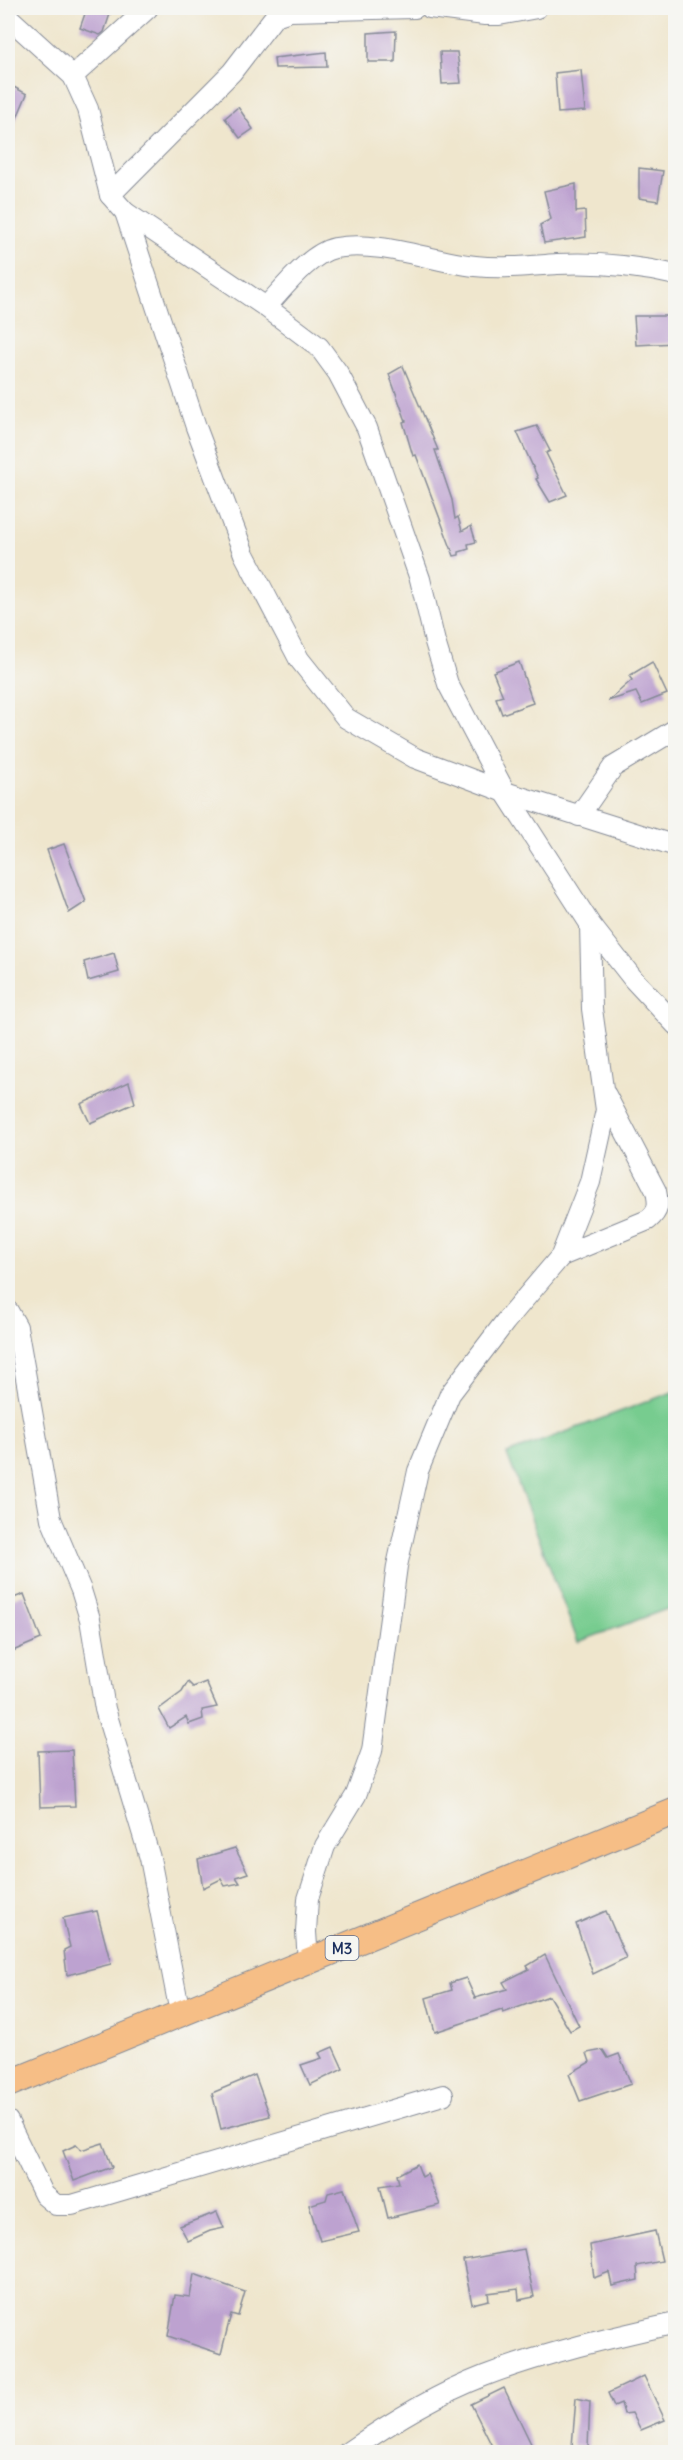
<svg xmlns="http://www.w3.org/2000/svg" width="683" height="2460" font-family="Delius,sans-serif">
  <rect width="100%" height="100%" fill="#f6f6f2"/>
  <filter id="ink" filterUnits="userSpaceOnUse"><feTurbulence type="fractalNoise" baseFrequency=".0167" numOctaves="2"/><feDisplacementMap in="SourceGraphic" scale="12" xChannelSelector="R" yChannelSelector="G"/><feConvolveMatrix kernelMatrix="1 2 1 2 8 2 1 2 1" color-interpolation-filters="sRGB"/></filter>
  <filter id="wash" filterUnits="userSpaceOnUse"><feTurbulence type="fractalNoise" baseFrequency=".008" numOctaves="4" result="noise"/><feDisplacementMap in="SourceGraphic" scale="24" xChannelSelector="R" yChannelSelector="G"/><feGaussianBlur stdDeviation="1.35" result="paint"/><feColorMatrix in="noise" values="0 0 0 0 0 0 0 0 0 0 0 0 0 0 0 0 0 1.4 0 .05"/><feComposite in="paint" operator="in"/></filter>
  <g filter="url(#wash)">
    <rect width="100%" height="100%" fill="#efe6cd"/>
    <polygon fill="#77cc8f" stroke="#497e76" stroke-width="1.5" points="675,1391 675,1606 578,1642 507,1454"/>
    <g id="blocks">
      <g fill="#bda2d0">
        <polygon points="87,8 112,8 104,32 100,35 80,28"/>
        <polygon points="396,31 395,62 368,62 368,33"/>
        <polygon points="326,52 327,67 275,68 274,58"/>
        <polygon points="440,52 457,52 461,83 442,84"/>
        <polygon points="581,70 585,111 558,113 555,73"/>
        <polygon points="8,84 27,94 8,139"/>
        <polygon points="238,107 253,129 240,138 225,118"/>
        <polygon points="639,168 663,171 658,201 639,198"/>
        <polygon points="576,184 576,212 585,211 586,237 544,243 540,225 551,219 544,191"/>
        <polygon points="634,316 672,316 675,343 636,345"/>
        <polygon points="403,366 438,450 435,450 452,500 455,519 458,517 462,531 471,526 476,542 468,544 469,549 459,552 459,555 454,556 416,455 413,456 403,422 406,421 389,374"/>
        <polygon points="537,426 550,451 546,453 567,495 550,502 536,479 538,478 517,432"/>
        <polygon points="519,662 533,703 502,714 496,698 503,696 493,672"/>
        <polygon points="652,662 667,694 642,704 636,692 608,701 632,680 629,676"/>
        <polygon points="64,844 86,902 69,913 47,850"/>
        <polygon points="114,953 119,972 88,981 84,962"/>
        <polygon points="129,1082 135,1103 90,1123 81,1104"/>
        <polygon points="24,1594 41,1639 8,1653 8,1600"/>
        <polygon points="188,1682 193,1687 206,1682 217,1707 202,1710 203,1719 189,1724 186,1717 169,1728 159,1709 182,1692"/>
        <polygon points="72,1750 75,1806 40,1807 38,1751"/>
        <polygon points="235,1848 248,1873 236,1877 240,1883 225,1886 221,1879 203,1888 198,1859"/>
        <polygon points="97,1911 111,1964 67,1975 64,1950 70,1947 63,1918"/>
        <polygon points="606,1911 626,1958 593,1974 576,1924"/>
        <polygon points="545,1955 579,2026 570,2031 549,1996 503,2013 502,2010 435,2032 426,1998 452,1990 450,1983 466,1978 475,1998 507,1989 503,1982 529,1969 527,1966"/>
        <polygon points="333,2047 343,2069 310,2085 301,2065 322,2058 319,2053"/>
        <polygon points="603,2050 608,2058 619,2054 631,2084 580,2101 569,2074 590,2062 587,2053"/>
        <polygon points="255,2075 270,2116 221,2129 212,2093"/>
        <polygon points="103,2143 112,2167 74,2181 63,2151 76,2145 81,2150"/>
        <polygon points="417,2164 422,2177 427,2174 440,2205 388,2218 380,2186 399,2183 397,2175"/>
        <polygon points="344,2189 359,2232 320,2241 309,2205 326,2200 328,2193"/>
        <polygon points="217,2212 224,2228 210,2231 188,2241 180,2226"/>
        <polygon points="655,2231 662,2261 637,2266 638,2280 612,2286 609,2272 594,2278 590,2245"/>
        <polygon points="524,2249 534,2297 519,2300 518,2289 488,2293 489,2300 472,2304 463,2260"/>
        <polygon points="194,2274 245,2292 238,2316 231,2314 221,2354 168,2336 175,2295 190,2297"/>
        <polygon points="644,2376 665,2420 641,2430 632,2413 624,2414 621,2403 614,2406 608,2393"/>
        <polygon points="504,2388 535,2452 495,2452 471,2404"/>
        <polygon points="576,2398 590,2401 588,2447 572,2446"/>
      </g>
    </g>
  </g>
  <g filter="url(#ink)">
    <use href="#blocks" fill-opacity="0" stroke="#858a96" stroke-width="1.5"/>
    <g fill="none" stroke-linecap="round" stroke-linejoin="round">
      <defs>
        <g id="minor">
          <polyline points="430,8 485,15 499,15 537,8"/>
          <polyline points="8,17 73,76 88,109 110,195 125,212 266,307 319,347 338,373 367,428 420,579 435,642 448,684 505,792 590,924 634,980 676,1025"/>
          <polyline points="73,76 148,8"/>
          <polyline points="110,195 232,72 275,16 290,11 415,8"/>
          <polyline points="125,212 196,427 244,554 299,659 346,718 415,758 505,792 676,846"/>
          <path d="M266,307C283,289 310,253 335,248C381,240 429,261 475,266C502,269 530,266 557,264C596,262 638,266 676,275"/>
          <polyline points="579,816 613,767 676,729"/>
          <path d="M561,1256L648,1220C659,1211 659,1205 656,1191L606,1095"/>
          <polyline points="8,1311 17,1327 51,1519 81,1590 90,1619 105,1709 150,1858 180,2013"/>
          <polyline points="308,1961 306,1932 308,1899 325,1846 356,1795 372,1751 397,1566 418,1471 450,1394 505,1322 561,1256 590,1182 606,1110 592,1009 590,924"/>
          <polyline points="8,2121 44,2195 56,2205 72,2205 443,2095"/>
          <path d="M348,2452C391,2422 435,2395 484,2376C546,2352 611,2338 676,2323"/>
        </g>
        <polyline id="major" points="8,2084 676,1811"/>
      </defs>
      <use href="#minor" stroke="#858a96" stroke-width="22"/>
      <use href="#major" stroke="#858a96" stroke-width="28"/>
      <use href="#minor" stroke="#fff" stroke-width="20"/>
      <use href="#major" stroke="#f6be86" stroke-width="26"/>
    </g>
  </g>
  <g text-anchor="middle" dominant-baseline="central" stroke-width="4.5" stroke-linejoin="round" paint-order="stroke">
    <rect fill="#f6f6f2" stroke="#5d6b8a" stroke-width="1.5" x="325.5" y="1936" width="33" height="24" rx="4.5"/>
    <g font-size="15" font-weight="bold" fill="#1b2f5e">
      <text x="342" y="1948">M3</text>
    </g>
  </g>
  <rect width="683" height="2460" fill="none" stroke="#f6f6f2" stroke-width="30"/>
</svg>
